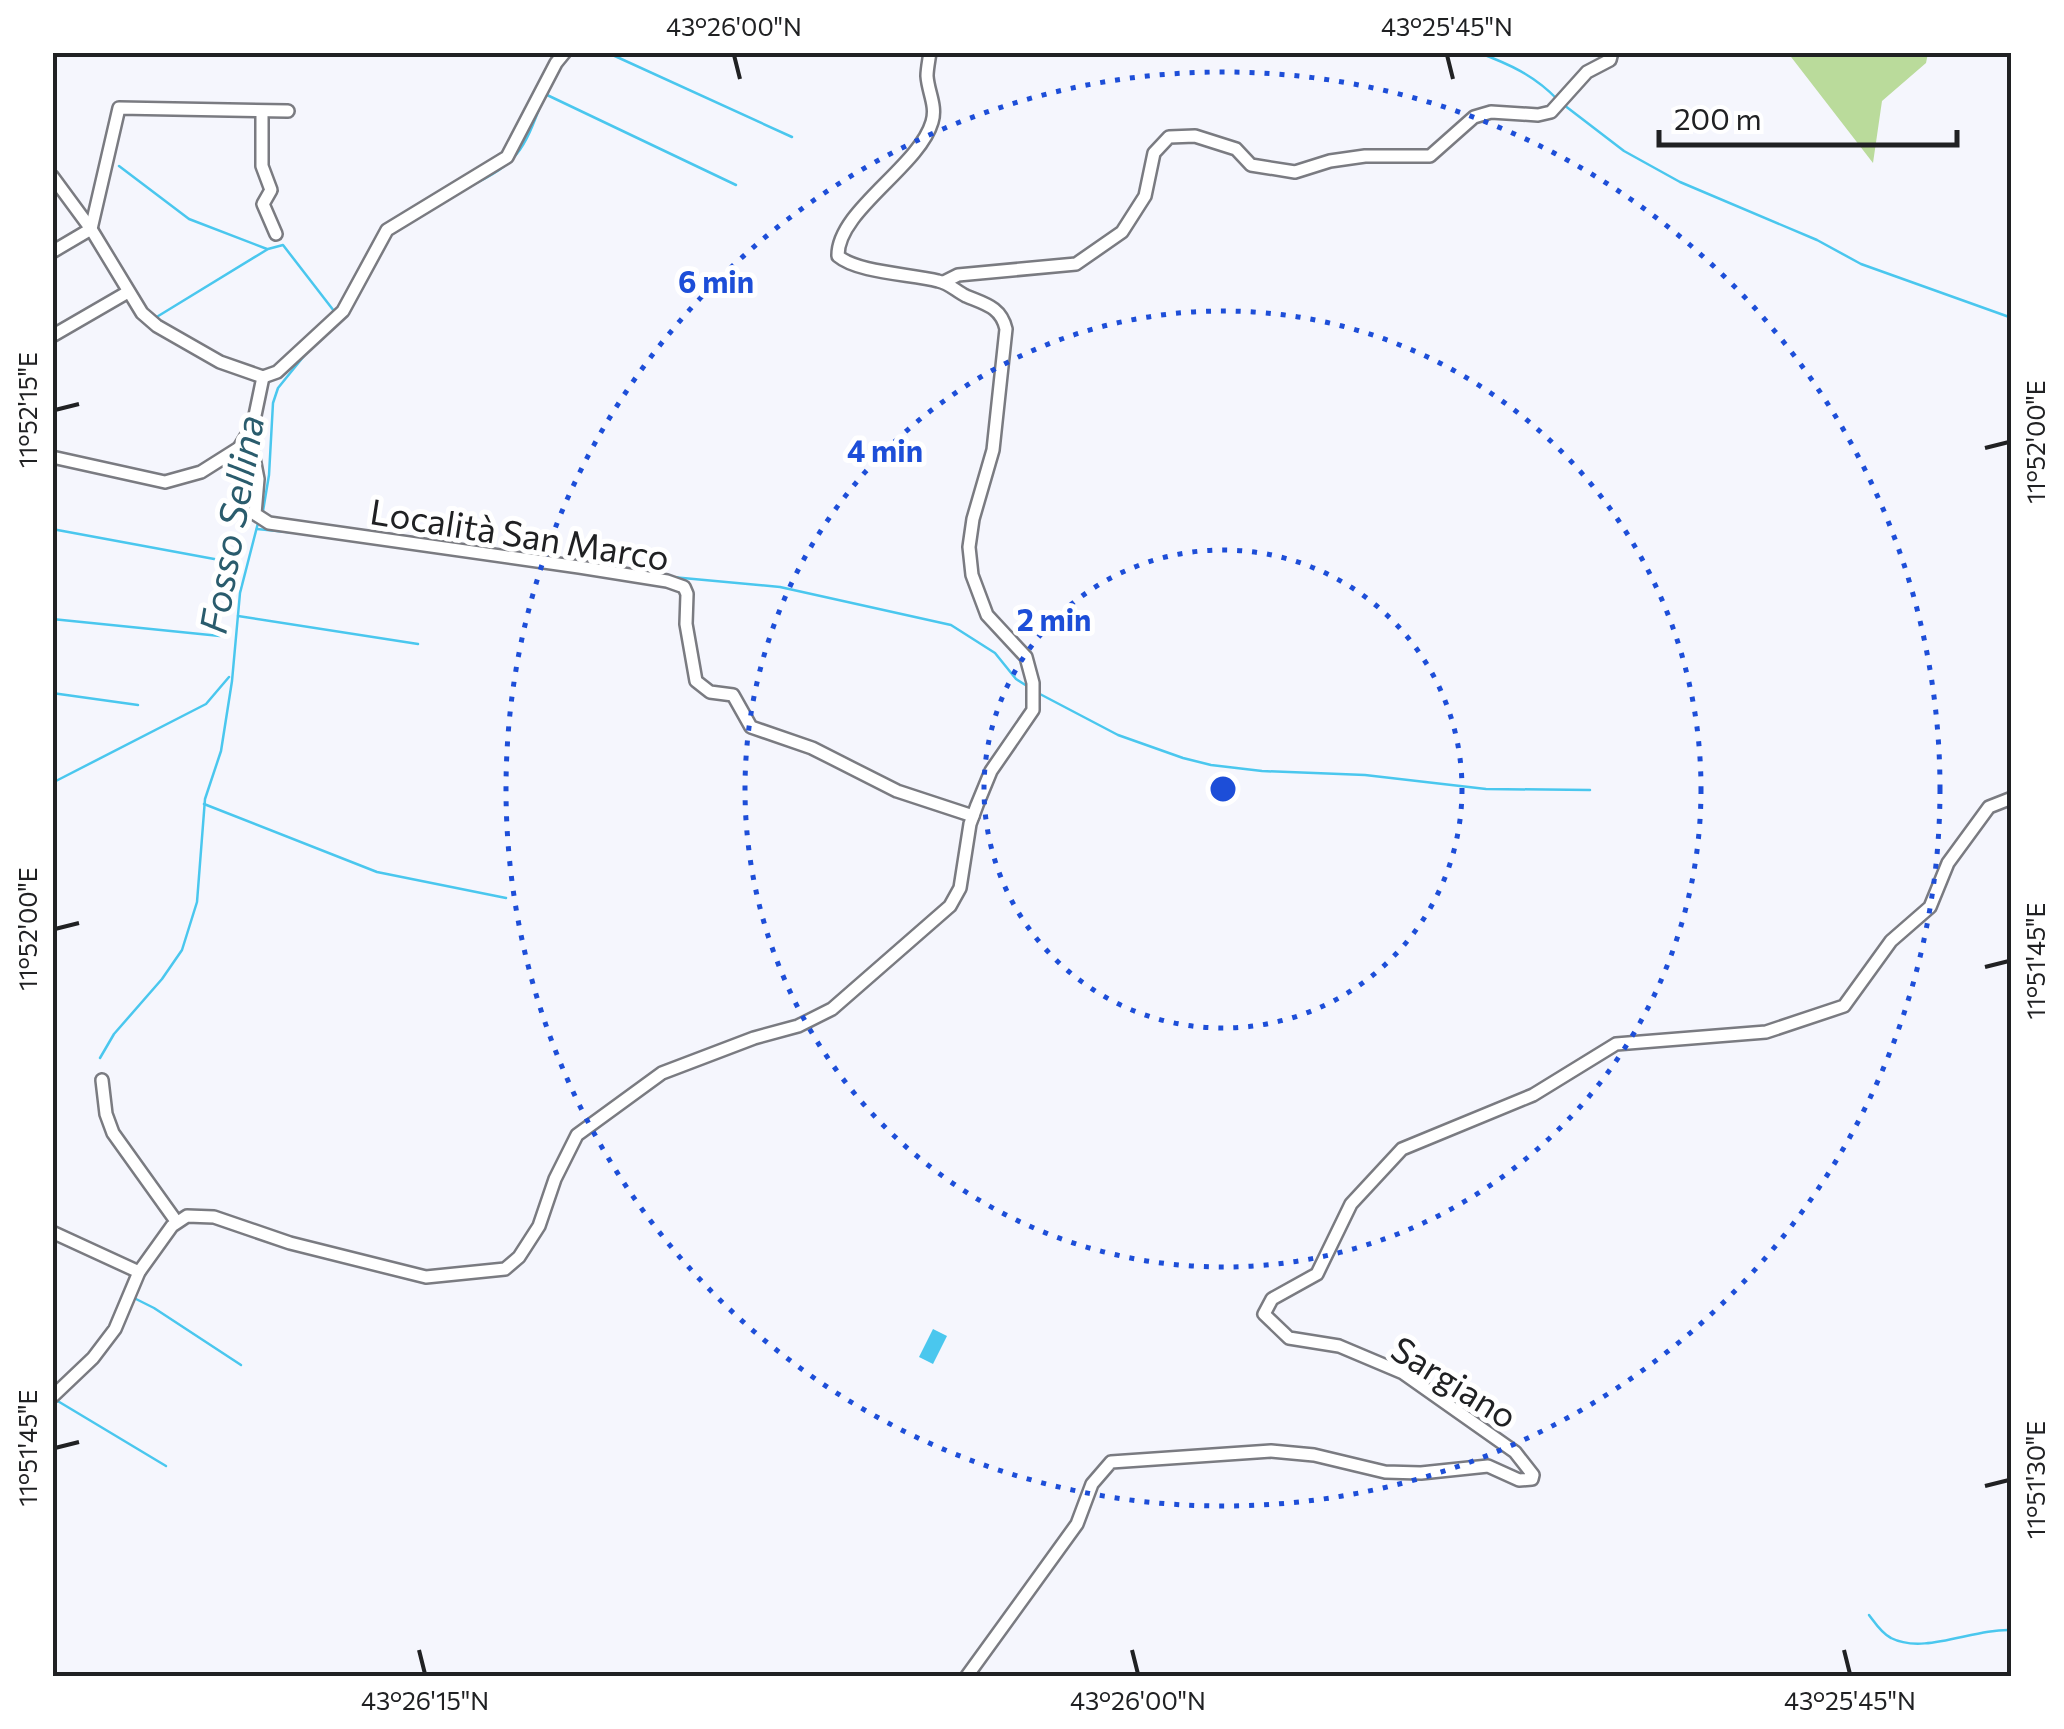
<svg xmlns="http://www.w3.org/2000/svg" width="2064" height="1729" font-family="Commissioner,sans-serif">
  <rect width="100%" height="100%" fill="#f5f6fd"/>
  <polygon fill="#badb9b" points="1788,53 1928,53 1926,63 1882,101 1873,163"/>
  <polygon fill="#4ac7ee" points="933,1329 947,1336 933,1364 919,1357"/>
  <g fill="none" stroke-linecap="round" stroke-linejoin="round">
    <g stroke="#4ac7ee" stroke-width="2.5">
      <polyline points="606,52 792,137"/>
      <path d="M1477,52C1509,64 1534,75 1558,100"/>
      <polyline points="545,94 736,185"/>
      <polyline points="1564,105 1624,151 1680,182 1817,240 1861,264 2012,318"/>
      <polyline points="119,166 189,219 267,249"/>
      <path d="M470,186C517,164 524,150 542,101"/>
      <polyline points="349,311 377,261"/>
      <polyline points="155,318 268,249 283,245 334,311"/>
      <polyline points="263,511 269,475 273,403 278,388 308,351"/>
      <polyline points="52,529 225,561"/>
      <polyline points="257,529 317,535"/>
      <polyline points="672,577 780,587 951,625 995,653 1016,679 1027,686"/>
      <polyline points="238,616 418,644"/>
      <polyline points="52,619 220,636"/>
      <polyline points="52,693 138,705"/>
      <polyline points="1038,693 1118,735 1183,758 1211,765 1262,771 1365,775 1486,789 1590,790"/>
      <polyline points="52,783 206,704 229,677"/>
      <polyline points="204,804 377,872 506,898"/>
      <polyline points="100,1058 114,1034 162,979 182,950 197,902 205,799 221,751 232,681 240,593 258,523"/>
      <polyline points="134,1298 154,1308 241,1365"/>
      <polyline points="56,1400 166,1466"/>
      <path d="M1869,1615C1875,1623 1882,1634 1891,1638C1924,1655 1974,1628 2012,1630"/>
    </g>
    <defs>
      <g id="minor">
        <polyline points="262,112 262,166 271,190 263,204 276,234"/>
        <polyline points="52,176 91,229 142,313 157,326 220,362 263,377"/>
        <polyline points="52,252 91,229 119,108 288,111"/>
        <polyline points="944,282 958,275 1076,264 1122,232 1145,196 1154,153 1169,137 1195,136 1236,149 1251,165 1295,172 1330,161 1365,156 1430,156 1474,117 1491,112 1538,115 1551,112 1587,72 1610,60 1612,52"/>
        <polyline points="52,336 128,292"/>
        <polyline points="263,377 277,372 343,311 387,230 507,157 556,63 565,52"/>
        <polyline points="239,448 253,453 258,479 255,514 269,523 579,567 667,581 684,587 687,594 686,624 696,681 710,692 733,695 751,727 812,748 897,791 973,816"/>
        <polyline points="52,457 165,482 201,472 239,448 253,425 263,377"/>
        <polyline points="102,1080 106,1114 113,1133 176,1221"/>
        <polyline points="52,1232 139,1272"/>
        <path d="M52,1397L93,1358L115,1329L139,1272L172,1226L187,1216L214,1217L290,1243L426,1277L505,1269L519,1257L539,1226L555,1179L577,1135L662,1073L754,1038L798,1026L832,1009L950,906L960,888L970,824L977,805L991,771L1033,710V683L1026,657L987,615L972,575L969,547L973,519L993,450L1006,329C1001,307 985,304 966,296C956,291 949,283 938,281C912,274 858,273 838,256C837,211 919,167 932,122C937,106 928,92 927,76C927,69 929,60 930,52"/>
        <polyline points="967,1676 1077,1524 1092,1484 1111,1462 1271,1451 1314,1455 1385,1472 1421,1473 1488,1466 1519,1480 1532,1479 1533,1475 1515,1452 1403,1373 1339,1346 1289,1338 1264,1314 1272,1299 1317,1274 1351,1204 1402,1149 1533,1095 1616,1044 1766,1032 1844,1006 1891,941 1930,907 1948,863 1989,807 2012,798"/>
      </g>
    </defs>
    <use href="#minor" stroke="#7a7b81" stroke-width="16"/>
    <use href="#minor" stroke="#fff" stroke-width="11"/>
  </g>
  <path fill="none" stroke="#202123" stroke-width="4" d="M734,55L740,79M1447,55L1453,79M55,410L79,404M1985,448L2009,442M55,929L79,923M1985,967L2009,961M55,1448L79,1442M1985,1486L2009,1480M419,1650L425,1674M1132,1650L1138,1674M1844,1650L1850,1674"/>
  <g fill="none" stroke="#1d4ed8" stroke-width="5" stroke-dasharray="5 10">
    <circle cx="1223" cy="789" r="239"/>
    <circle cx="1223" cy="789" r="478"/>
    <circle cx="1223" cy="789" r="717"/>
  </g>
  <g text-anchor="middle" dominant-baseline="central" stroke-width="10" stroke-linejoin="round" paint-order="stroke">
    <g font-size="35" fill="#202123" stroke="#fff">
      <text transform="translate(520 533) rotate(9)">Località San Marco</text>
      <text transform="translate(1455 1381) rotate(32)">Sargiano</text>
    </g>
    <g font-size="38" font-style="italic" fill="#2a5c6d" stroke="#fff">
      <text transform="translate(230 524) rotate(-80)">Fosso Sellina</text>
    </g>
  </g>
  <circle cx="1223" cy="789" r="15" fill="#1d4ed8" stroke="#fff" stroke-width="5"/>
  <g font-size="30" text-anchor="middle" font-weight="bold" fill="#1d4ed8" stroke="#fff" stroke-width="10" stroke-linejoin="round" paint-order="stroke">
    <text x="716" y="293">6 min</text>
    <text x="885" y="462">4 min</text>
    <text x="1054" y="631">2 min</text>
  </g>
  <rect width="2064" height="1729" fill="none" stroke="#ffffff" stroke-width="110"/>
  <path d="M1659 130v15h298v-15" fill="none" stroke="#202123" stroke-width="5"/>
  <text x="1674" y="130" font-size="30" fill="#202123" stroke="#ffffff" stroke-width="8" paint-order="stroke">200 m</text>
  <rect x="55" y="55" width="1954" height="1619" fill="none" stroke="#202123" stroke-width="4"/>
  <g font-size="25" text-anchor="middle" fill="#202123">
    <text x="734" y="36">43°26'00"N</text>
    <text x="1447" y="36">43°25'45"N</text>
    <text transform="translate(28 410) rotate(-90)" y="9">11°52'15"E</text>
    <text transform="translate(2036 442) rotate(-90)" y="9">11°52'00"E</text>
    <text transform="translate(28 929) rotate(-90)" y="9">11°52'00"E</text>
    <text transform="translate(2036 961) rotate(-90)" y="9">11°51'45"E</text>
    <text transform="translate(28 1448) rotate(-90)" y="9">11°51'45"E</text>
    <text transform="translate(2036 1480) rotate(-90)" y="9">11°51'30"E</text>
    <text x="425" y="1710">43°26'15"N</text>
    <text x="1138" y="1710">43°26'00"N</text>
    <text x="1850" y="1710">43°25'45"N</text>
  </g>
</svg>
